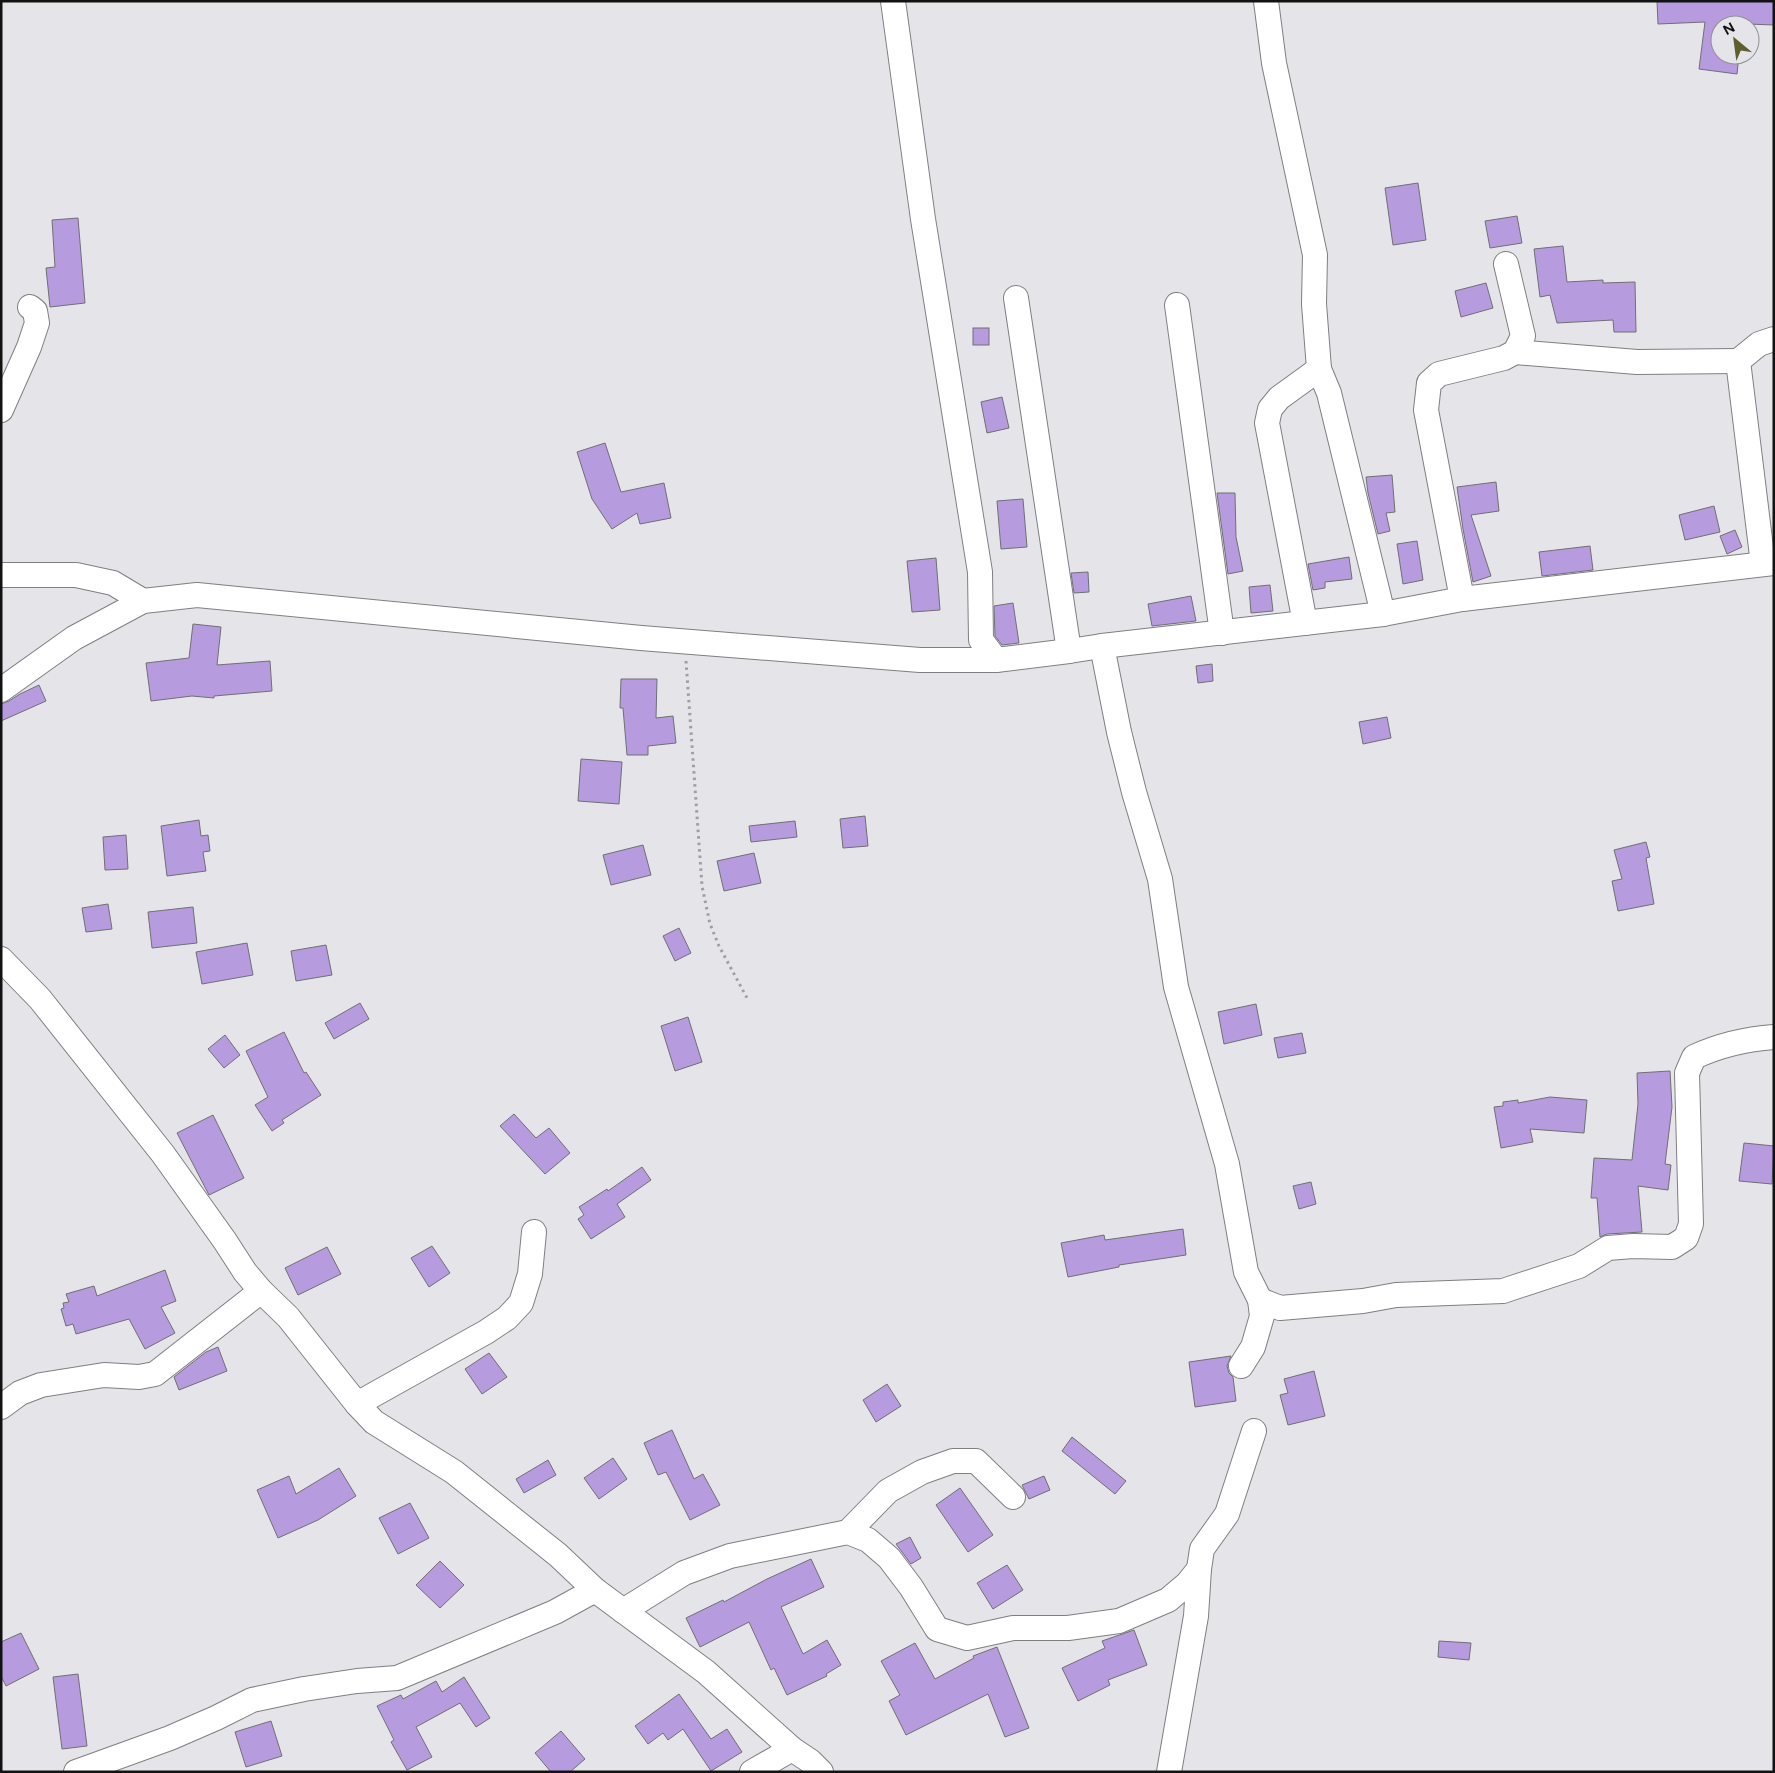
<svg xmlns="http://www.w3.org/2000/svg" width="1775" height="1773" font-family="Figtree,sans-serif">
  <rect width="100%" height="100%" fill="#e5e4e8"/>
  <g fill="#b79bdf" stroke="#706f73">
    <polygon points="1657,1 1774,1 1774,25 1720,23 1720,55 1739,55 1737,74 1699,69 1705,22 1658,24"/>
    <polygon points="1418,183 1426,240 1393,245 1385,188"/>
    <polygon points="1517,216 1522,243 1490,248 1485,221"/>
    <polygon points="78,218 85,303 50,307 46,268 55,267 52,220"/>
    <polygon points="1563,246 1567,282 1603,280 1603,283 1635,282 1636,332 1614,332 1613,320 1557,323 1550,295 1540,297 1534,249"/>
    <polygon points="1486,283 1493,308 1461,317 1455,291"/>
    <rect x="973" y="328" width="16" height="17"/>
    <polygon points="1002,397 1009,428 987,433 981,402"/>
    <polygon points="605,443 621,492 664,483 671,518 640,524 637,513 612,529 592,499 577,452"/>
    <polygon points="1392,475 1395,512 1386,513 1390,531 1378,534 1368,493 1366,477"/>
    <polygon points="1496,482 1499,511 1471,515 1491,576 1473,582 1463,529 1457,487"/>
    <polygon points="1217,493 1235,493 1236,537 1243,571 1228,574"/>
    <polygon points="1023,499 1027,547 1001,549 997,501"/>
    <polygon points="1714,506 1720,532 1685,540 1679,515"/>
    <polygon points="1735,530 1742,547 1727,554 1720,536"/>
    <polygon points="1417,541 1423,580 1403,584 1397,544"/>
    <polygon points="1590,546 1593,570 1542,576 1539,552"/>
    <polygon points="1349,557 1352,579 1325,582 1325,588 1313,590 1308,564"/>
    <polygon points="936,558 940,610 912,612 907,561"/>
    <polygon points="1088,572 1089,592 1074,593 1071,573"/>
    <polygon points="1270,585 1273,611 1251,613 1249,587"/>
    <polygon points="1191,596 1196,621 1152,626 1148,604"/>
    <polygon points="1013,603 1019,643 1002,645 995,636 994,606"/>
    <polygon points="193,624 221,627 217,665 270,661 272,691 214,696 214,698 192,696 151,701 146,663 189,658"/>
    <polygon points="1212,664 1213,681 1198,683 1196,666"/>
    <polygon points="621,679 657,679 656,718 673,716 676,743 648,746 648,755 627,755 623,708 620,708"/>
    <polygon points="39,685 46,701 1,721 1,704 9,701 20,694"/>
    <polygon points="1387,717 1391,738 1363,744 1359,722"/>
    <polygon points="581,759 622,762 619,804 578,801"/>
    <polygon points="865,816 868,846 843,848 840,819"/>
    <polygon points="199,820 201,836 208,835 210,851 203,852 206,871 167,876 161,826"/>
    <polygon points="795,821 797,837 751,842 749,826"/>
    <polygon points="126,835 128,869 105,870 103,837"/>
    <polygon points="1646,842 1650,857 1646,858 1654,904 1618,911 1612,881 1622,879 1614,850"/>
    <polygon points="643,845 651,875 611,885 603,855"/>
    <polygon points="754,853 761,883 724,891 717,861"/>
    <polygon points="108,904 112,929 86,932 82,908"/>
    <polygon points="193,907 197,943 152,948 148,912"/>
    <polygon points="679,928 691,953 675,961 663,936"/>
    <polygon points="247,943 253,975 202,984 196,952"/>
    <polygon points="326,945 332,975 296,981 291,951"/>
    <polygon points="360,1003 369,1019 334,1039 325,1023"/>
    <polygon points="1256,1004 1262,1035 1224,1044 1218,1012"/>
    <polygon points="688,1017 702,1062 675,1071 661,1026"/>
    <polygon points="284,1032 304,1073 306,1072 321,1095 282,1120 284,1123 272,1131 255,1105 268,1097 246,1051"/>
    <polygon points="1302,1033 1306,1053 1278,1058 1274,1038"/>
    <polygon points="225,1035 240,1055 224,1068 208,1049"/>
    <polygon points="1670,1071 1672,1107 1665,1164 1671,1165 1668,1190 1638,1186 1642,1232 1607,1234 1600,1237 1597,1198 1591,1198 1594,1158 1632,1160 1638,1104 1637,1073"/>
    <polygon points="1550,1097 1587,1100 1584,1133 1530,1129 1533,1142 1501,1148 1494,1107 1503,1106 1503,1102 1518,1100 1518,1103"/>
    <polygon points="514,1114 536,1138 549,1128 570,1153 545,1174 500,1126"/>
    <polygon points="213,1115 244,1178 209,1195 177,1133"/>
    <polygon points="1744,1143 1774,1146 1772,1184 1739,1181"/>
    <polygon points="642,1167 651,1180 617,1204 625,1217 591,1239 578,1219 584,1215 579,1207 607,1189 608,1191"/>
    <polygon points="1311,1182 1316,1204 1299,1209 1293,1186"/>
    <polygon points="1183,1229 1186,1255 1119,1265 1119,1267 1068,1277 1061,1243 1104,1235 1105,1240"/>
    <polygon points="432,1246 450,1273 429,1287 411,1258"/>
    <polygon points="327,1247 341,1274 298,1295 285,1268"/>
    <polygon points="165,1270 176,1301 161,1307 175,1333 145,1349 129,1319 76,1334 73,1324 66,1326 61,1309 64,1308 63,1303 69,1302 66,1294 94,1286 97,1296"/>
    <polygon points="218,1347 227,1371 179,1390 174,1377 206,1352"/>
    <polygon points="489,1353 507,1377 482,1394 465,1369"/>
    <polygon points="1231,1356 1227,1366 1229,1373 1233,1377 1236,1401 1195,1407 1189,1362"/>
    <polygon points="1314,1371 1325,1416 1288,1425 1280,1395 1288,1393 1284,1379"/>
    <polygon points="887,1384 901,1406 876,1422 863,1400"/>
    <polygon points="672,1430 694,1479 703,1474 720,1505 690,1520 666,1472 658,1475 644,1443"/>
    <polygon points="1072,1437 1126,1481 1115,1494 1062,1451"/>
    <polygon points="613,1458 627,1479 599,1499 584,1478"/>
    <polygon points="548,1460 556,1475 524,1493 516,1479"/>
    <polygon points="339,1468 356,1496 318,1520 278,1538 257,1490 289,1476 296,1494"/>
    <polygon points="1044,1476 1050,1490 1029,1499 1022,1485"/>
    <polygon points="960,1488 993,1535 968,1552 936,1505"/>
    <polygon points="410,1503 429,1538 398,1554 379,1518"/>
    <polygon points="910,1537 921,1558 911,1564 896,1544"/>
    <polygon points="811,1559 824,1587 781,1607 803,1654 827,1640 841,1665 826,1674 827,1676 787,1695 774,1668 771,1670 749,1622 700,1647 686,1618 723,1600 724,1602 767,1579"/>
    <polygon points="440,1561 464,1585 440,1608 416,1585"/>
    <polygon points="1007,1565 1023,1590 993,1609 977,1583"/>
    <polygon points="1134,1630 1147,1665 1108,1680 1110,1685 1078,1701 1062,1668 1105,1648 1102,1641"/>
    <polygon points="21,1633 39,1669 6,1686 1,1676 1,1642"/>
    <polygon points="1439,1641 1471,1643 1469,1660 1438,1657"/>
    <polygon points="915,1643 935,1679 974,1658 973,1656 997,1647 1029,1728 1005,1737 988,1694 906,1735 889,1701 900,1695 881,1661"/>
    <polygon points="78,1674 87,1746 62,1749 53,1677"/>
    <polygon points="464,1677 490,1718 476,1727 460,1703 416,1727 432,1757 407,1770 391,1742 394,1740 377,1706 401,1695 403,1699 436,1681 442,1692"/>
    <polygon points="679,1694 711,1739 727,1729 742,1752 711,1771 683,1729 668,1740 663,1733 648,1744 635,1726"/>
    <polygon points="271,1721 282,1756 246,1767 235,1732"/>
    <polygon points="561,1731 585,1759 570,1772 551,1772 535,1753"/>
  </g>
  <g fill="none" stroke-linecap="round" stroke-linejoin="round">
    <defs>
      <g id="street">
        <polyline points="893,1 923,219 980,572 981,640 996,660"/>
        <polyline points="1266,1 1274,63 1315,255 1314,304 1319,369 1329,393 1383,614"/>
        <polyline points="1016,298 1069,651"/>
        <polyline points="1177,305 1222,633"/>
        <polyline points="1515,352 1637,362 1738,361"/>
        <polyline points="1,410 29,347 37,323 35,311 30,307"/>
        <polyline points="1763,564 1738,361 1759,344 1774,339"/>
        <polyline points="1,575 76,575 113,583 143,601"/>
        <polyline points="1462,599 1426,410 1429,383 1439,374 1504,358 1515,352 1523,336 1506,264"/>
        <polyline points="1305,623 1267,423 1270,409 1279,398 1319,369"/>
        <polyline points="1102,646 1119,732 1134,792 1160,879 1176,987 1227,1164 1246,1272 1260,1300 1262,1316 1253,1347 1241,1366"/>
        <polyline points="1,690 74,638 143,601 197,595 641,638 920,660 996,660 1069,651 1102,646 1383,614 1462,599 1774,563"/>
        <polyline points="1,959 40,999 163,1154 225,1241 245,1272 261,1291 288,1317 357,1404 374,1422 454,1472 558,1555 595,1590 706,1672 792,1749 810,1761 821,1772"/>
        <path d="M1260,1300L1280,1308L1363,1301L1396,1295L1503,1291L1579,1266L1608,1248L1633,1246L1672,1247L1686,1238L1691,1224L1687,1073L1694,1057C1720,1045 1745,1039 1774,1037"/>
        <polyline points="357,1404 486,1332 507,1318 521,1303 530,1274 534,1232"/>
        <polyline points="1,1407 20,1393 41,1385 104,1375 139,1377 155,1374 261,1291"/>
        <polyline points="848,1532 888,1491 922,1472 953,1461 976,1461 1013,1497"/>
        <polyline points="623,1611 684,1573 730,1556 848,1532 868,1540 889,1558 911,1587 937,1629 967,1638 1013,1628 1068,1628 1119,1621 1168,1600 1187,1584 1199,1569"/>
        <polyline points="76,1772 170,1738 216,1718 252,1700 304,1689 357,1681 397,1678 555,1612 595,1590"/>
        <polyline points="752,1772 792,1749"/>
        <polyline points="1169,1772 1196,1616 1199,1569 1202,1549 1227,1514 1254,1431"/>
      </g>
    </defs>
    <use href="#street" stroke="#807e83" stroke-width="26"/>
    <polyline stroke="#9f9ea1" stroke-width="3" stroke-dasharray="2.5 4" stroke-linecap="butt" points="686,661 702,886 710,924 719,946 747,998"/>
    <use href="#street" stroke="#fff" stroke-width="24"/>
  </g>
  <rect width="1775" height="1773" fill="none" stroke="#131213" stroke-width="5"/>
  <g transform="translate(1735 40) rotate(331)"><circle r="24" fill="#e5e4e8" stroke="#919093"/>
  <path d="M0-4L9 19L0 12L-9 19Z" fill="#5e5f2c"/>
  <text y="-8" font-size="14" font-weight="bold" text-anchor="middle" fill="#131213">N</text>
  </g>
</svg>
